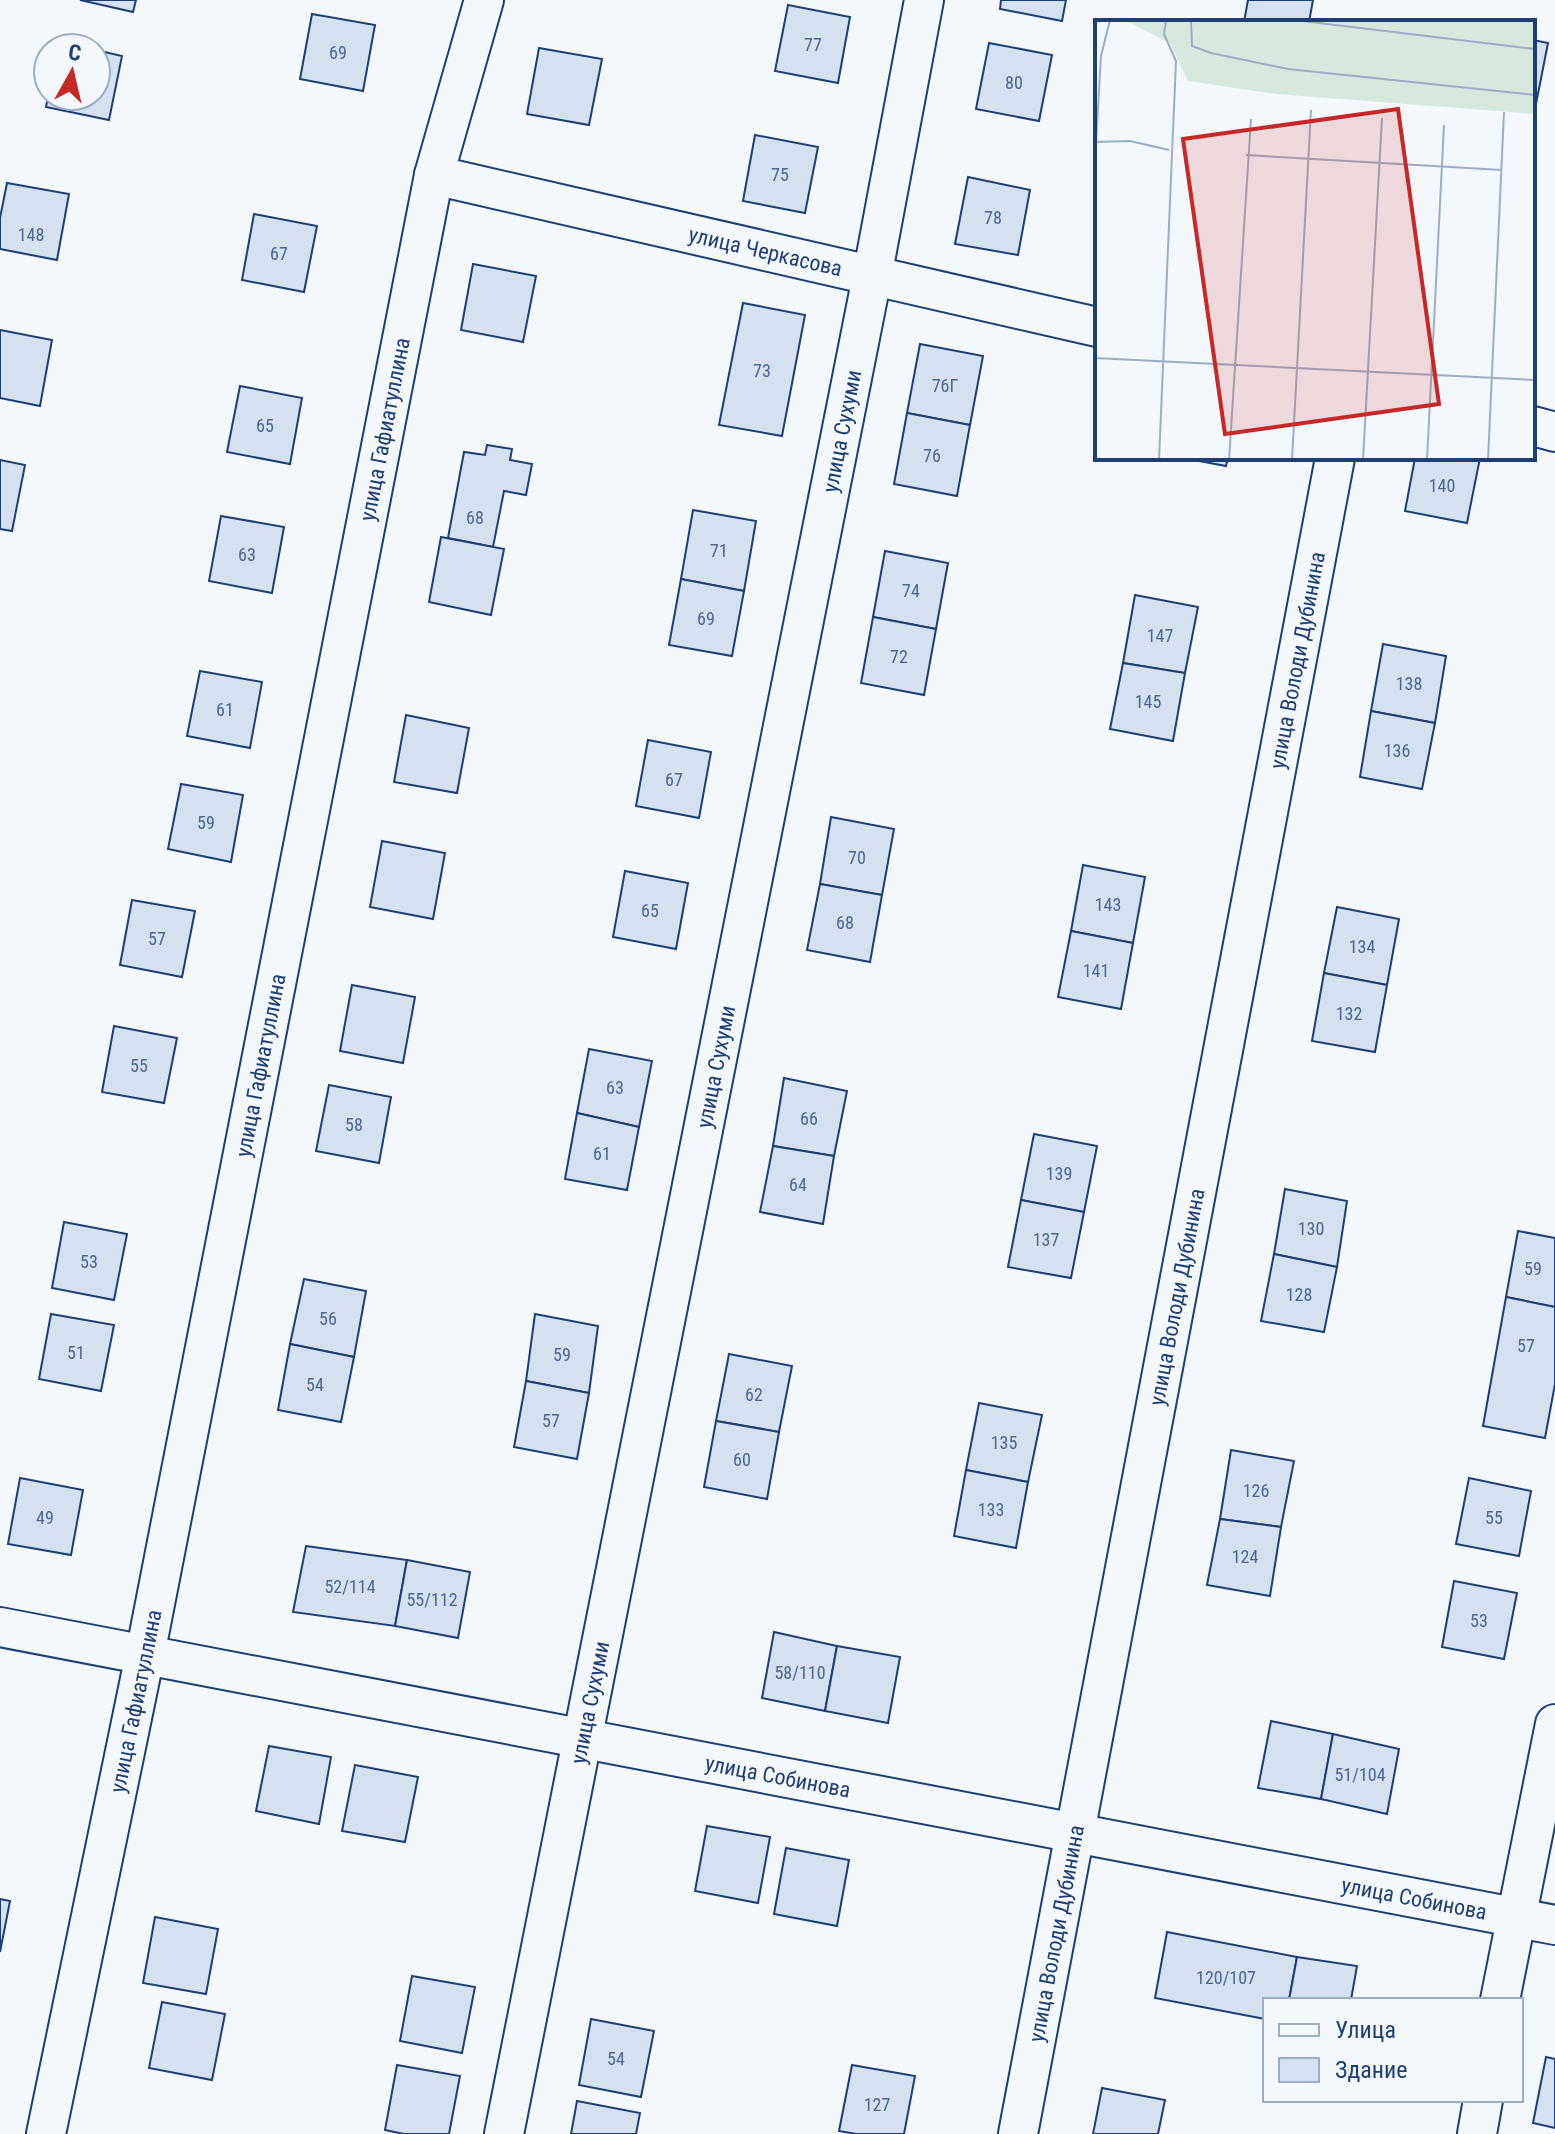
<svg xmlns="http://www.w3.org/2000/svg" width="1555" height="2134" font-family="'Roboto Condensed',sans-serif">
  <rect width="100%" height="100%" fill="#f4f7fb"/>
  <g fill="#d5e0f0" stroke="#1d3f73" stroke-width="2">
    <polygon points="80,0 136,0 133,12"/>
    <polygon points="1001,0 1066,0 1062,21 1000,9"/>
    <polygon points="1248,0 1313,0 1309,22 1244,22"/>
    <polygon points="788,5 850,17 838,83 775,71"/>
    <polygon points="312,14 375,25 363,91 300,79"/>
    <polygon points="1533,40 1548,43 1535,109 1533,108"/>
    <polygon points="989,43 1052,55 1039,121 976,109"/>
    <polygon points="539,48 602,59 589,125 527,114"/>
    <polygon points="96,50 122,56 109,120 46,107 48,96 96,96"/>
    <polygon points="755,135 818,147 805,213 743,201"/>
    <polygon points="968,177 1030,190 1018,255 955,244"/>
    <polygon points="7,183 69,194 57,260 0,249 0,218"/>
    <polygon points="254,214 317,226 304,292 242,280"/>
    <polygon points="473,264 536,276 523,342 461,330"/>
    <polygon points="743,303 805,315 782,436 719,425"/>
    <polygon points="0,330 52,340 40,406 0,398"/>
    <polygon points="920,344 983,356 970,425 907,413"/>
    <polygon points="240,386 302,398 290,464 227,452"/>
    <polygon points="907,413 970,425 957,496 894,484"/>
    <polygon points="487,445 512,449 510,460 532,464 526,495 504,491 493,547 448,538 464,452 485,455"/>
    <polygon points="1183,458 1228,458 1226,466"/>
    <polygon points="1415,458 1480,458 1467,523 1405,511"/>
    <polygon points="0,460 25,465 12,531 0,529"/>
    <polygon points="693,510 756,521 744,591 681,579"/>
    <polygon points="221,516 284,527 272,593 209,581"/>
    <polygon points="441,537 504,549 491,615 429,602"/>
    <polygon points="885,551 948,563 936,629 873,617"/>
    <polygon points="681,579 744,591 732,656 669,645"/>
    <polygon points="1135,595 1198,607 1185,673 1123,663"/>
    <polygon points="873,617 936,629 924,695 861,683"/>
    <polygon points="1383,644 1446,656 1435,723 1371,711"/>
    <polygon points="1123,663 1185,673 1173,741 1110,729"/>
    <polygon points="200,671 262,682 250,748 187,736"/>
    <polygon points="1371,711 1435,723 1422,789 1360,777"/>
    <polygon points="406,715 469,728 457,793 394,782"/>
    <polygon points="648,740 711,752 699,818 636,806"/>
    <polygon points="181,784 243,795 231,862 168,849"/>
    <polygon points="831,817 894,829 882,895 820,884"/>
    <polygon points="382,841 445,853 433,919 370,907"/>
    <polygon points="1083,865 1145,877 1133,943 1071,931"/>
    <polygon points="625,871 688,883 676,949 613,937"/>
    <polygon points="820,884 882,895 870,962 807,950"/>
    <polygon points="132,900 195,911 182,977 120,965"/>
    <polygon points="1337,907 1399,919 1387,985 1324,973"/>
    <polygon points="1071,931 1133,943 1121,1009 1058,997"/>
    <polygon points="1324,973 1387,985 1375,1052 1312,1041"/>
    <polygon points="352,985 415,997 403,1063 340,1051"/>
    <polygon points="114,1026 177,1038 164,1103 102,1092"/>
    <polygon points="589,1049 652,1061 639,1127 577,1113"/>
    <polygon points="784,1078 847,1091 834,1156 773,1146"/>
    <polygon points="329,1085 391,1097 379,1163 316,1151"/>
    <polygon points="577,1113 639,1127 627,1190 565,1179"/>
    <polygon points="1034,1134 1097,1146 1084,1212 1021,1200"/>
    <polygon points="773,1146 834,1156 823,1224 760,1212"/>
    <polygon points="1285,1189 1347,1201 1337,1267 1274,1254"/>
    <polygon points="1021,1200 1084,1212 1071,1278 1008,1267"/>
    <polygon points="64,1222 127,1234 114,1300 52,1288"/>
    <polygon points="1518,1231 1555,1238 1555,1307 1506,1297"/>
    <polygon points="1274,1254 1337,1267 1324,1332 1261,1321"/>
    <polygon points="304,1279 366,1291 354,1357 290,1344"/>
    <polygon points="1506,1297 1555,1307 1555,1384 1545,1438 1483,1426"/>
    <polygon points="51,1314 114,1325 101,1391 39,1379"/>
    <polygon points="535,1314 598,1326 589,1393 526,1381"/>
    <polygon points="290,1344 354,1357 341,1422 278,1410"/>
    <polygon points="729,1354 792,1366 779,1432 716,1421"/>
    <polygon points="526,1381 589,1393 577,1459 514,1447"/>
    <polygon points="979,1403 1042,1415 1028,1482 966,1470"/>
    <polygon points="716,1421 779,1432 767,1499 704,1487"/>
    <polygon points="1231,1450 1294,1461 1281,1527 1220,1519"/>
    <polygon points="966,1470 1028,1482 1016,1548 954,1536"/>
    <polygon points="20,1478 83,1490 71,1555 8,1544"/>
    <polygon points="1469,1478 1531,1491 1519,1556 1456,1544"/>
    <polygon points="1220,1519 1281,1527 1270,1596 1207,1585"/>
    <polygon points="306,1546 407,1560 395,1626 293,1612"/>
    <polygon points="407,1560 470,1572 458,1638 395,1626"/>
    <polygon points="1454,1581 1517,1593 1504,1659 1442,1647"/>
    <polygon points="774,1632 837,1646 825,1711 762,1698"/>
    <polygon points="837,1646 900,1657 888,1723 825,1711"/>
    <polygon points="1271,1721 1333,1734 1321,1799 1258,1788"/>
    <polygon points="1333,1734 1399,1749 1387,1814 1321,1799"/>
    <polygon points="269,1746 331,1757 319,1824 256,1811"/>
    <polygon points="355,1765 418,1777 405,1842 342,1831"/>
    <polygon points="707,1826 770,1837 758,1903 695,1891"/>
    <polygon points="786,1848 849,1860 837,1926 774,1914"/>
    <polygon points="0,1899 10,1901 0,1952"/>
    <polygon points="155,1917 218,1929 206,1994 143,1983"/>
    <polygon points="1167,1932 1297,1957 1289,2000 1265,2000 1265,2019 1155,1998"/>
    <polygon points="1297,1957 1357,1966 1351,2000 1289,2000"/>
    <polygon points="412,1976 475,1987 462,2053 400,2041"/>
    <polygon points="162,2002 225,2014 212,2080 149,2068"/>
    <polygon points="591,2019 654,2031 641,2097 579,2085"/>
    <polygon points="1546,2057 1555,2059 1555,2128 1533,2123"/>
    <polygon points="397,2065 460,2076 449,2134 404,2134 385,2130"/>
    <polygon points="852,2065 915,2076 904,2134 856,2134 839,2131"/>
    <polygon points="1102,2088 1165,2100 1158,2134 1093,2134"/>
    <polygon points="577,2101 640,2113 636,2134 571,2134"/>
  </g>
  <g fill="none" stroke-linecap="round" stroke-linejoin="round">
    <defs>
      <g id="street">
        <path id="s1" d="M434,175L1097,327"/>
        <polyline points="1533,426 1555,432"/>
        <path id="s2" d="M0,1627L1555,1925"/>
        <polyline points="1500,2000 1555,1724"/>
        <path id="s3" d="M46,2134L145,1655L434,175L484,0"/>
        <path id="s4" d="M504,2134L872,277L924,0"/>
        <path id="s5" d="M1018,2134L1335,458"/>
        <polyline points="1477,2134 1483,2100"/>
      </g>
    </defs>
    <use href="#street" stroke="#1d3f73" stroke-width="42"/>
    <use href="#street" stroke="#f4f7fb" stroke-width="38"/>
  </g>
  <g text-anchor="middle" dominant-baseline="central" stroke-width="6" stroke-linejoin="round" paint-order="stroke">
    <g font-size="18" fill="#4b6792">
      <text x="813" y="44">77</text>
      <text x="338" y="52">69</text>
      <text x="1014" y="82">80</text>
      <text x="780" y="174">75</text>
      <text x="993" y="217">78</text>
      <text x="31" y="234">148</text>
      <text x="279" y="253">67</text>
      <text x="762" y="370">73</text>
      <text x="945" y="385">76Г</text>
      <text x="265" y="425">65</text>
      <text x="932" y="455">76</text>
      <text x="1442" y="485">140</text>
      <text x="475" y="517">68</text>
      <text x="719" y="550">71</text>
      <text x="247" y="554">63</text>
      <text x="911" y="590">74</text>
      <text x="706" y="618">69</text>
      <text x="1160" y="635">147</text>
      <text x="899" y="656">72</text>
      <text x="1409" y="683">138</text>
      <text x="1148" y="701">145</text>
      <text x="225" y="709">61</text>
      <text x="1397" y="750">136</text>
      <text x="674" y="779">67</text>
      <text x="206" y="822">59</text>
      <text x="857" y="857">70</text>
      <text x="1108" y="904">143</text>
      <text x="650" y="910">65</text>
      <text x="845" y="922">68</text>
      <text x="157" y="938">57</text>
      <text x="1362" y="946">134</text>
      <text x="1096" y="970">141</text>
      <text x="1349" y="1013">132</text>
      <text x="139" y="1065">55</text>
      <text x="615" y="1087">63</text>
      <text x="809" y="1118">66</text>
      <text x="354" y="1124">58</text>
      <text x="602" y="1153">61</text>
      <text x="1059" y="1173">139</text>
      <text x="798" y="1184">64</text>
      <text x="1311" y="1228">130</text>
      <text x="1046" y="1239">137</text>
      <text x="89" y="1261">53</text>
      <text x="1533" y="1268">59</text>
      <text x="1299" y="1294">128</text>
      <text x="328" y="1318">56</text>
      <text x="1526" y="1345">57</text>
      <text x="76" y="1352">51</text>
      <text x="562" y="1354">59</text>
      <text x="315" y="1384">54</text>
      <text x="754" y="1394">62</text>
      <text x="551" y="1420">57</text>
      <text x="1004" y="1442">135</text>
      <text x="742" y="1459">60</text>
      <text x="1256" y="1490">126</text>
      <text x="991" y="1509">133</text>
      <text x="45" y="1517">49</text>
      <text x="1494" y="1517">55</text>
      <text x="1245" y="1556">124</text>
      <text x="350" y="1586">52/114</text>
      <text x="432" y="1599">55/112</text>
      <text x="1479" y="1620">53</text>
      <text x="800" y="1672">58/110</text>
      <text x="1360" y="1774">51/104</text>
      <text x="1226" y="1977">120/107</text>
      <text x="616" y="2058">54</text>
      <text x="877" y="2104">127</text>
    </g>
    <g font-size="22" fill="#1d3f73" stroke="#f4f7fb">
      <text stroke="none"><textPath href="#s1" startOffset="340">улица Черкасова</textPath></text>
      <text stroke="none"><textPath href="#s3" startOffset="1738">улица Гафиатуллина</textPath></text>
      <text stroke="none"><textPath href="#s4" startOffset="1736">улица Сухуми</textPath></text>
      <text stroke="none"><textPath href="#s5" startOffset="1500">улица Володи Дубинина</textPath></text>
      <text stroke="none"><textPath href="#s3" startOffset="1090">улица Гафиатуллина</textPath></text>
      <text stroke="none"><textPath href="#s4" startOffset="1088">улица Сухуми</textPath></text>
      <text stroke="none"><textPath href="#s5" startOffset="852">улица Володи Дубинина</textPath></text>
      <text stroke="none"><textPath href="#s3" startOffset="442">улица Гафиатуллина</textPath></text>
      <text stroke="none"><textPath href="#s4" startOffset="440">улица Сухуми</textPath></text>
      <text stroke="none"><textPath href="#s2" startOffset="792">улица Собинова</textPath></text>
      <text stroke="none"><textPath href="#s2" startOffset="1440">улица Собинова</textPath></text>
      <text stroke="none"><textPath href="#s5" startOffset="204">улица Володи Дубинина</textPath></text>
    </g>
  </g>
  <g transform="translate(1095 20)">
    <rect width="440" height="440" fill="#f4f7fb"/>
    <path d="M29,0H440V94L181,74L93,61L75,23Z" fill="#d7e8df"/>
    <path fill="none" stroke="#9eadc5" stroke-width="2" d="M96,0L97,26L116,33L193,49L440,75M199,0L440,29M0,122L35,121L74,130M151,135L407,150M0,140L6,36L15,0M0,338L440,360M64,440L81,41L69,14L71,0M134,440L156,99M197,440L216,90M268,440L287,98M332,440L349,105M393,440L409,92"/>
    <path fill="#c62828" fill-opacity="0.15" stroke="#c62828" stroke-width="4" d="M303,89L344,384L130,414L88,119Z"/>
    <rect width="440" height="440" fill="none" stroke="#1d3f73" stroke-width="4"/>
  </g>
  <rect x="1263" y="1998" width="260" height="104" fill="#f4f7fb" stroke="#9eadc5" stroke-width="2"/>
  <rect x="1279" y="2024" width="40" height="12" fill="#f4f7fb" stroke="#9eadc5" stroke-width="2"/>
  <text x="1335" y="2038" font-size="24" fill="#1d3f73">Улица</text>
  <rect x="1279" y="2058" width="40" height="24" fill="#d5e0f0" stroke="#9eadc5" stroke-width="2"/>
  <text x="1335" y="2078" font-size="24" fill="#1d3f73">Здание</text>
  <g transform="translate(72 72) rotate(8)"><circle r="38" fill="#f4f7fb" stroke="#9eadc5" stroke-width="2"/>
  <path d="M0-6L14 30L0 20L-14 30Z" fill="#c62828"/>
  <text y="-12" font-size="22" font-weight="bold" text-anchor="middle" fill="#1d3f73">С</text>
  </g>
</svg>
